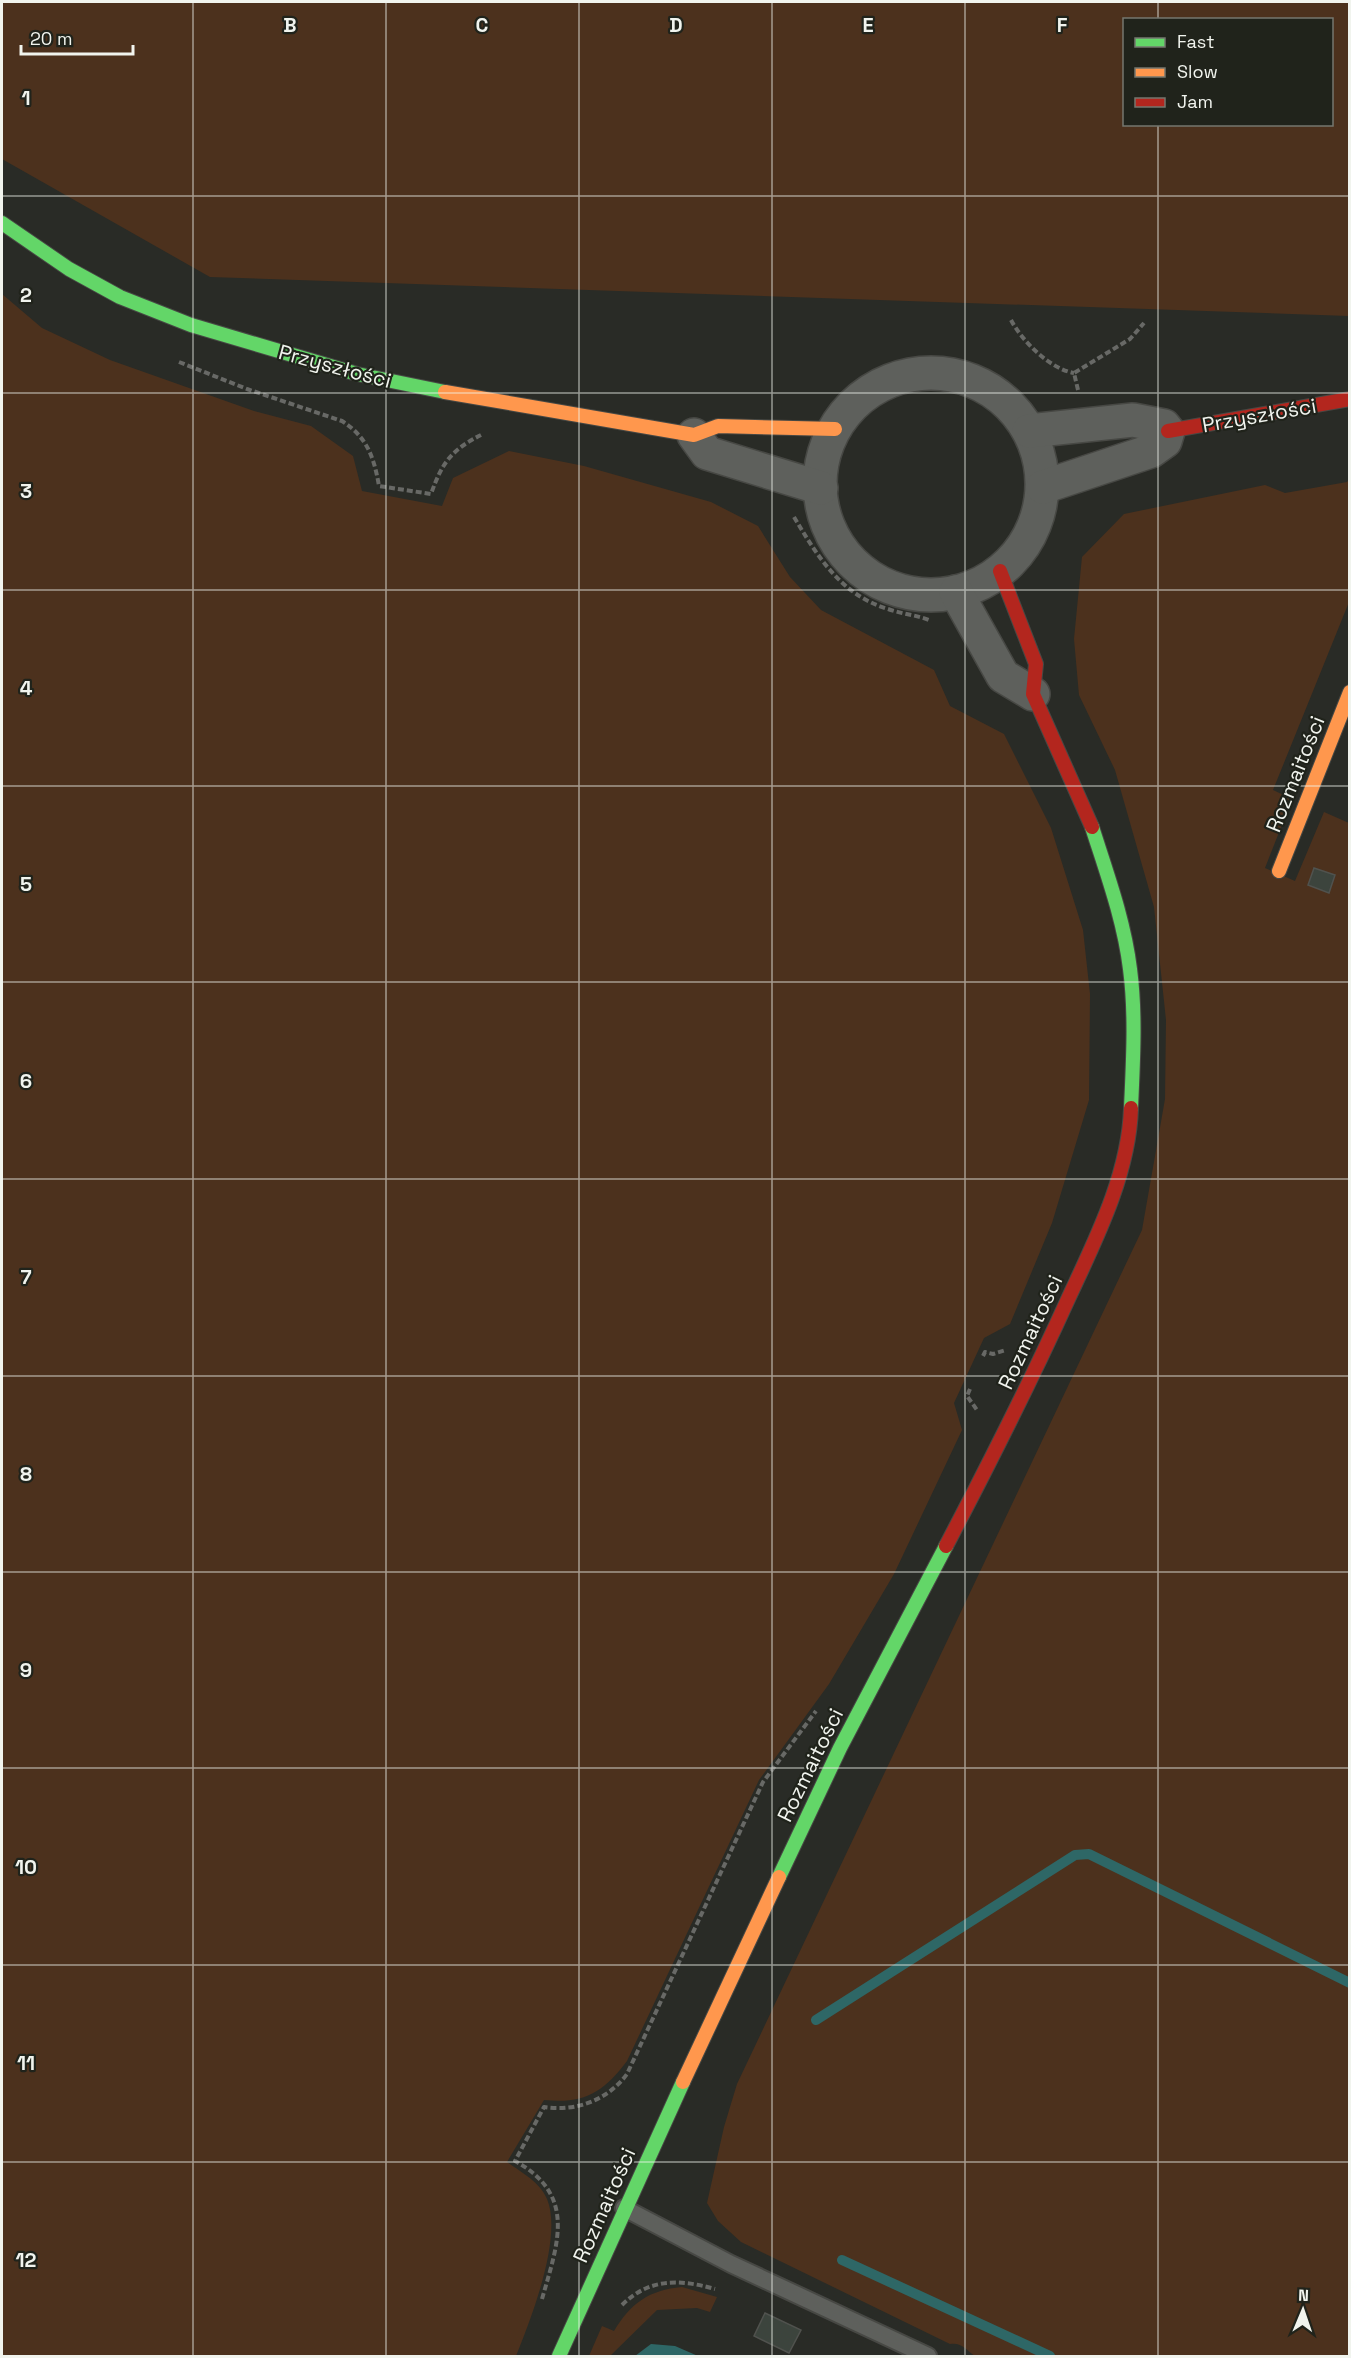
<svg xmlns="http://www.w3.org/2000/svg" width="1351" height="2358" font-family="'Space Grotesk',sans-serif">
  <rect width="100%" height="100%" fill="#292b26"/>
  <g fill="#4c311d" fill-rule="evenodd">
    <path d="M2,2H1349V316L210,277L2,159ZM1124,20H1332V124H1124Z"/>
    <path d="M2,294L42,328L110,360L254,411L311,426L353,456L362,491L442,506L453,478L509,451L584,466L711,502L758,526L790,577L821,610L934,670L950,706L1004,734L1051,828L1083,930L1090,994L1089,1100L1052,1223L1010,1324L984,1338L954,1403L962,1430L894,1574L829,1684L759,1780L627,2061C603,2093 584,2104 544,2100L507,2162C521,2172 540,2182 547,2199C563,2237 531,2319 516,2356H2Z"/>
    <path d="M1349,479V602L1273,790L1292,799L1265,868L1295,881L1324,812L1349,823V2356H975C966,2350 962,2342 950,2344L741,2242L718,2221L707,2203L724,2127L737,2084L1142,1230L1165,1099L1166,1020L1154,907L1115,770L1079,695L1074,639L1082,557L1124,514L1265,485L1285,493L1347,482Z"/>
    <path d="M682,2287L717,2297L710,2312L697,2308L657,2310L610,2356H589L602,2326L614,2331C631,2303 649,2290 682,2287Z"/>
  </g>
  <polygon fill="#2e6766" points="651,2344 675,2346 698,2356 635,2356"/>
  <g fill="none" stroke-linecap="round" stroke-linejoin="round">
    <g stroke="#2e6766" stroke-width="10">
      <polyline points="816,2020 1075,1855 1089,1854 1350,1983"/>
      <polyline points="842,2260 1050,2356"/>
    </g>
  </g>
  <g fill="#3c443d" stroke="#50524e" stroke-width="1.5">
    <polygon points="1314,868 1335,875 1329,893 1308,885"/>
    <polygon points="765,2313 801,2330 789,2353 754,2336"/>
  </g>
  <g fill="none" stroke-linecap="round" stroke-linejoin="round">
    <defs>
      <polyline id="lane" points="624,2208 731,2264 928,2356"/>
      <g id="street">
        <circle cx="931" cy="484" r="111"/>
        <polyline points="1029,431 1133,420 1164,426 1168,431 1165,441 1151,451 1043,487"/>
        <polyline points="694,435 707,453 821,488"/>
        <polyline points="956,592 1003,676 1033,694"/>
      </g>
      <g id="fast">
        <polyline points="2,223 69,269 120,297 191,325 357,374 445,392"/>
        <path d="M1092,827C1107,874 1124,920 1130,969C1136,1015 1133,1062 1131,1108"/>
        <polyline points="779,1877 840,1748 946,1546"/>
        <polyline points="559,2356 683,2082"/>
      </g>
      <g id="slow">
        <polyline points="445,392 694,435 718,426 835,429"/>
        <polyline points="1279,871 1350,692"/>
        <polyline points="683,2082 779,1877"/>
      </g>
      <g id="jam">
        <polyline points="1168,431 1350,399"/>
        <polyline points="1000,571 1036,664 1033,694 1092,827"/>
        <path d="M946,1546C989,1464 1031,1381 1069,1297C1096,1239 1129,1174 1131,1108"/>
      </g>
    </defs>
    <use href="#lane" stroke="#474844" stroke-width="20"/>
    <use href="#street" stroke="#474844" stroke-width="36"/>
    <use href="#fast" stroke="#474844" stroke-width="16"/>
    <use href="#slow" stroke="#474844" stroke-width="16"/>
    <use href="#jam" stroke="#474844" stroke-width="16"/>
    <g stroke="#686966" stroke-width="4" stroke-dasharray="6 3" stroke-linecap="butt">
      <path d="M1011,320C1022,341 1050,369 1074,373"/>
      <path d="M179,362L247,389L342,421C367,437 374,457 379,486L431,494C442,463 451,450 481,435"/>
      <polyline points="1078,390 1074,373 1130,339 1144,323"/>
      <path d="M794,517C818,557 841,595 888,609C902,614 916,615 929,620"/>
      <polyline points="983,1356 985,1352 993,1354 1006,1350"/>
      <polyline points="970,1389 967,1396 977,1410"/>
      <path d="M542,2299C558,2243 577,2195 515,2161L544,2107C576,2112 608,2100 627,2074L763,1782L816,1711"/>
      <path d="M622,2305C649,2278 680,2279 715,2289"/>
    </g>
    <use href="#lane" stroke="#5e605c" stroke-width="16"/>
    <use href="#street" stroke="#5e605c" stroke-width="33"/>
    <use href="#fast" stroke="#63d668" stroke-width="14"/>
    <use href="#slow" stroke="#ff974d" stroke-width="14"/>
    <use href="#jam" stroke="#b3261e" stroke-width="14"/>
  </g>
  <path fill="none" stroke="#f1f4ee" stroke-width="1.5" stroke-opacity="0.55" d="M193,2V2356M386,2V2356M579,2V2356M772,2V2356M965,2V2356M1158,2V20M1158,124V2356M2,196H1350M2,393H1350M2,590H1350M2,786H1350M2,982H1350M2,1179H1350M2,1376H1350M2,1572H1350M2,1768H1350M2,1965H1350M2,2162H1350"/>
  <g text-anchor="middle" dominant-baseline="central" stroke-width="4.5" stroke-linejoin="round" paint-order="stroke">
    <g font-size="21" fill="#f1f4ee" stroke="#20231b">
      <text transform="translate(335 366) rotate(15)">Przyszłości</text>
      <text transform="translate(1259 415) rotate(-10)">Przyszłości</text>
      <text transform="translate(1295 774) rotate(-68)">Rozmaitości</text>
      <text transform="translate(1030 1332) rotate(-65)">Rozmaitości</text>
      <text transform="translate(810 1765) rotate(-64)">Rozmaitości</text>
      <text transform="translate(604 2205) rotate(-66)">Rozmaitości</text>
    </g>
  </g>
  <g font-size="20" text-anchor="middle" font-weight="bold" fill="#f1f4ee" stroke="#20231b" stroke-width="4.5" stroke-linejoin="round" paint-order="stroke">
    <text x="290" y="32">B</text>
    <text x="482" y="32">C</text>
    <text x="676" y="32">D</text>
    <text x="868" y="32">E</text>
    <text x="1062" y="32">F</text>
    <text x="26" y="105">1</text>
    <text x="26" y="302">2</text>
    <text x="26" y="498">3</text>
    <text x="26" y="695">4</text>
    <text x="26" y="891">5</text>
    <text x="26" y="1088">6</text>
    <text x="26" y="1284">7</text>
    <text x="26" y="1481">8</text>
    <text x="26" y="1677">9</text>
    <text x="26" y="1874">10</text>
    <text x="26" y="2070">11</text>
    <text x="26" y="2267">12</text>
  </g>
  <rect width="1351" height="2358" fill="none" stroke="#f1f4ee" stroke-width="6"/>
  <rect x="1123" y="18" width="210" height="108" fill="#20231b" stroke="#74776f" stroke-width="1.5"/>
  <rect x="1135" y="38" width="30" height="9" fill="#63d668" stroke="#74776f" stroke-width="1.5"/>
  <text x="1177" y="48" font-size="18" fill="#f1f4ee">Fast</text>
  <rect x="1135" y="68" width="30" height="9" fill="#ff974d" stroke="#74776f" stroke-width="1.5"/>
  <text x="1177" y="78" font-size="18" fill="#f1f4ee">Slow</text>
  <rect x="1135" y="98" width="30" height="9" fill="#b3261e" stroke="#74776f" stroke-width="1.5"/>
  <text x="1177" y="108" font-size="18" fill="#f1f4ee">Jam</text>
  <g transform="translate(1303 2310) rotate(2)" stroke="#20231b" stroke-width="4.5" paint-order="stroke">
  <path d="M0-4.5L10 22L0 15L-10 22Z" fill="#f1f4ee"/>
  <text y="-9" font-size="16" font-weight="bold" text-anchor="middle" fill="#f1f4ee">N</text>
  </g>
  <path d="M21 45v9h112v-9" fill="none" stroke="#f1f4ee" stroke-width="3"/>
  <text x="30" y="45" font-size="18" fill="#f1f4ee" stroke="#20231b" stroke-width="4.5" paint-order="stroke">20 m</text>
</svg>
